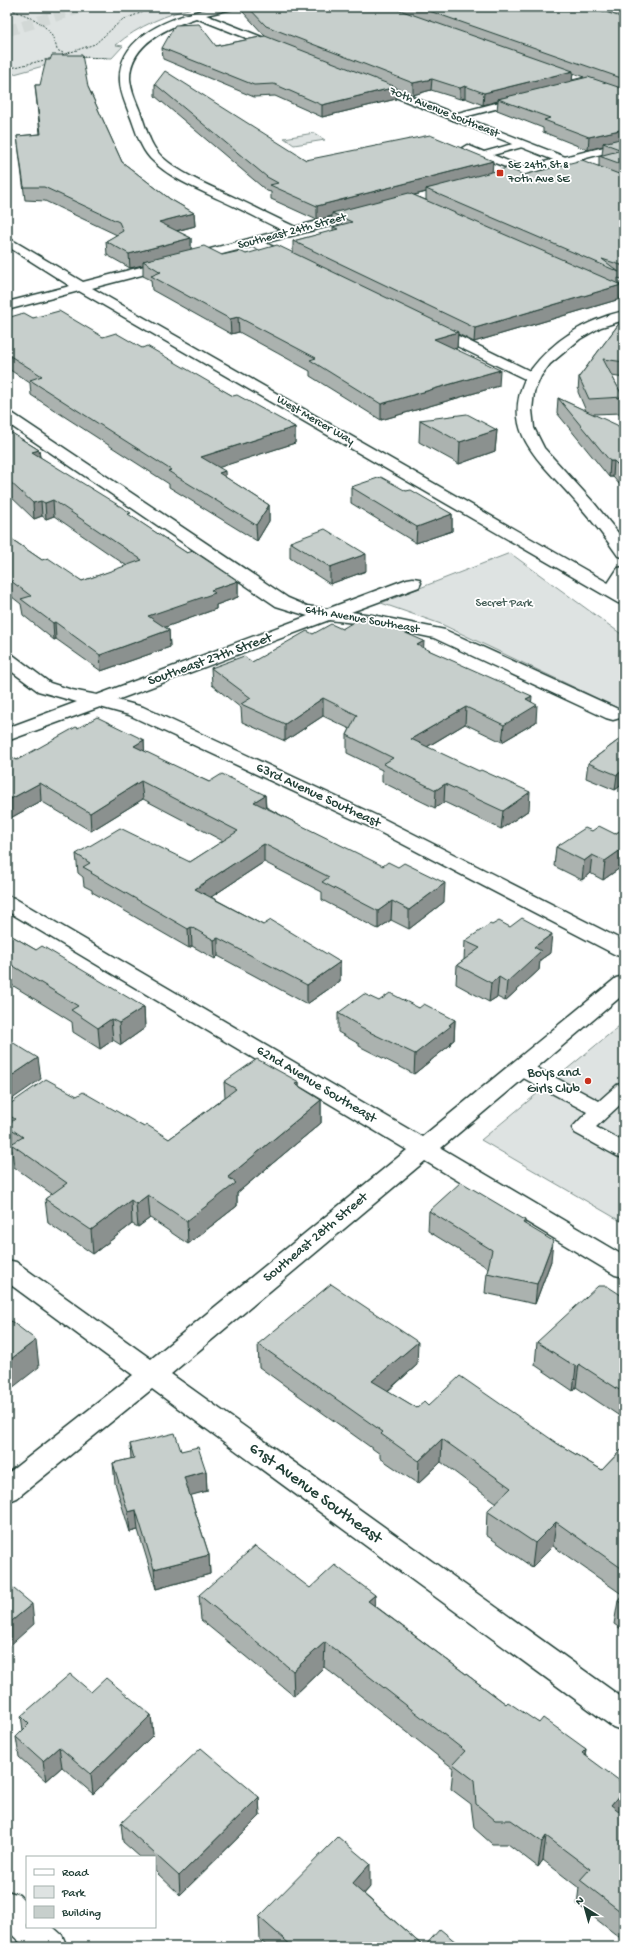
<svg xmlns="http://www.w3.org/2000/svg" width="631" height="1954" font-family="'Gochi Hand',sans-serif">
  <rect width="100%" height="100%" fill="#fff"/>
  <filter id="ink" filterUnits="userSpaceOnUse"><feTurbulence type="fractalNoise" baseFrequency=".025" numOctaves="2"/><feDisplacementMap in="SourceGraphic" scale="8" xChannelSelector="R" yChannelSelector="G"/><feConvolveMatrix kernelMatrix="1 2 1 2 8 2 1 2 1" color-interpolation-filters="sRGB"/></filter>
  <g filter="url(#ink)">
    <g fill="#dee3e2" stroke="#7e908b">
      <path d="M7,7H196C167,14 138,26 116,45L123,46L112,58L76,57L7,76Z"/>
      <polygon points="314,133 325,140 294,145 284,138"/>
      <polygon points="510,553 624,636 624,711 441,624 381,603"/>
      <polygon points="624,1022 624,1223 481,1140"/>
    </g>
    <g fill="none" stroke-linecap="round" stroke-linejoin="round">
      <polyline stroke="#d2d8d6" stroke-width="11" stroke-dasharray="11 5.5" stroke-linecap="butt" points="7,31 85,7"/>
      <defs>
        <g id="lane">
          <polygon points="523,96 526,97 526,101 453,120 448,117 450,115"/>
          <polygon points="523,141 528,144 526,146 493,155 528,169 529,171 528,173 524,174 479,157 462,148 467,145 484,152"/>
          <polygon points="521,1061 528,1063 599,1101 617,1085 624,1083 624,1101 596,1127 624,1142 624,1158 617,1156 575,1133 572,1128 587,1112 514,1073 511,1068 514,1063"/>
        </g>
        <g id="street">
          <path d="M215,7H234L232,9L206,15L287,47L288,49L283,52L279,51L196,18C168,27 129,44 130,79C131,92 137,103 141,114C146,128 150,146 162,157C180,173 203,183 225,193C249,204 274,217 298,228L300,231L298,234H290C265,222 241,209 216,198C194,187 170,178 153,161C139,148 136,129 129,113C125,102 120,92 120,81C117,33 179,15 215,7Z"/>
          <polygon points="369,80 624,180 624,188 365,85 364,83 365,81"/>
          <polygon points="254,238 299,258 300,261 299,264 289,264 250,245 248,242 250,239"/>
          <polygon points="593,277 624,290 624,299 588,284 586,281 588,278"/>
          <path d="M624,311V320L601,327L580,339L550,364L541,376L534,392L532,410L534,428L544,448L594,503L623,539L624,557L618,556C603,534 586,513 568,493C537,458 502,431 525,379L426,331L424,328L426,325H436L530,371C554,339 586,320 624,311Z"/>
          <polygon points="7,412 12,413 288,598 307,606 327,609 407,579 413,578 419,579 421,583 419,587 351,612 372,615 445,630 620,710 622,714 620,718 613,720 606,718 434,638 372,625 329,620 117,700 143,707 384,819 624,941 624,957 616,955 370,827 129,715 100,707 7,741 7,728 77,702 38,691 7,668 7,654 13,655 50,683 72,690 97,695 308,616 276,606 7,423"/>
          <path d="M624,567C624,578 625,585 618,595L612,596L606,595L603,591L618,568Z"/>
          <polygon points="7,896 14,898 422,1137 616,978 624,976 624,994 441,1148 624,1256 624,1277 615,1275 425,1161 171,1374 624,1699 624,1731 613,1727 152,1389 17,1498 7,1502 7,1474 133,1375 7,1282 7,1260 16,1262 151,1359 407,1150 7,911"/>
          <polygon points="7,1891 19,1895 27,1903 27,1927 53,1927 62,1935 67,1947 25,1947 7,1930"/>
        </g>
        <g id="secondary">
          <polygon points="624,142 624,148 488,184 482,180 484,177"/>
          <polygon points="455,185 461,189 459,192 391,210 385,206 387,203"/>
          <polygon points="360,210 366,214 364,217 92,288 624,592 624,604 618,603 79,291 7,310 7,302 70,286 7,246 7,237 83,282"/>
        </g>
      </defs>
      <use href="#lane" stroke="#1f3d34" stroke-width="3"/>
      <use href="#street" stroke="#1f3d34" stroke-width="3"/>
      <use href="#secondary" stroke="#1f3d34" stroke-width="3"/>
      <g stroke="#1f3d34" stroke-width="1" stroke-dasharray="2 1.5" stroke-linecap="butt">
        <path d="M7,9C31,16 52,24 57,50L65,54"/>
        <polyline points="62,55 95,44 122,20 151,9"/>
        <polyline points="80,57 107,58"/>
        <polyline points="7,69 53,58"/>
      </g>
      <use href="#lane" fill="#fff" fill-rule="evenodd"/>
      <use href="#street" fill="#fff" fill-rule="evenodd"/>
      <use href="#secondary" fill="#fff" fill-rule="evenodd"/>
    </g>
    <g fill="#abb2af" stroke="#1f3d34" fill-rule="evenodd">
      <path d="M243,7H624V280L618,278V283L621,285L620,299L474,342L458,334L457,348L454,349L499,386L381,420L310,376V371L239,332L231,334L152,290L151,280L143,276V265L130,268L107,255L106,241L117,235L45,201L25,200L17,136L40,134L35,85L88,87L122,162L170,199L194,213L195,226L177,231L191,238V249L222,255L246,254L293,253V241L333,231V227L332,226V216L317,220L271,199V192L267,191L155,96V84L306,160L492,172L524,175L599,166V156L602,155L603,146L588,150L543,132V128L497,110L498,101L483,105L465,98L460,99L431,90L413,95L396,88V99L322,117L275,96L254,97L163,59L162,48L216,46L265,36L243,12ZM573,73L581,76L584,77L572,80ZM426,192V200L413,195Z"/>
      <polygon points="624,317 624,378 612,376 623,397 622,413 593,414 624,433 624,484 620,485 613,477 609,477 557,413 558,398 586,411 578,392 579,377"/>
      <polygon points="7,318 33,318 103,337 142,348 233,396 295,427 295,443 219,467 225,477 269,505 269,521 257,541 169,487 169,484 31,395 30,383 7,368"/>
      <polygon points="420,420 497,430 495,451 459,464 419,442"/>
      <polygon points="7,430 39,450 40,457 187,553 238,581 238,597 216,605 216,609 165,627 169,630 170,647 101,671 56,639 54,640 23,615 21,604 7,593 7,536 42,560 82,581 127,566 54,516 46,519 42,516 34,519 7,493"/>
      <polygon points="351,487 406,491 452,514 452,531 416,543 351,503"/>
      <polygon points="290,542 366,571 330,584 290,558"/>
      <polygon points="342,629 424,648 531,702 536,722 502,742 465,724 427,747 529,810 501,829 444,802 435,808 382,782 382,770 347,753 347,735 350,729 323,716 285,741 242,722 241,708 212,685 211,668 252,662 313,634"/>
      <polygon points="78,728 144,740 144,752 209,782 265,795 266,807 444,902 409,929 391,920 378,929 322,900 322,892 264,862 211,897 263,925 340,962 340,981 307,1004 218,956 215,959 192,946 189,948 92,892 92,890 84,886 83,877 78,873 76,854 190,862 223,841 143,799 91,831 41,801 7,820 7,755 17,760"/>
      <polygon points="624,736 624,785 623,784 615,790 586,778 588,763"/>
      <polygon points="624,828 624,870 620,868 603,880 590,873 582,880 554,866 556,847 592,831 615,834"/>
      <polygon points="7,933 36,950 144,1007 145,1028 121,1045 113,1040 100,1049 73,1032 72,1022 7,982"/>
      <polygon points="465,941 550,953 540,960 539,970 505,1001 497,997 489,1002 456,984 457,965 464,960"/>
      <polygon points="379,1001 419,1008 455,1020 454,1040 451,1042 450,1045 414,1074 359,1046 359,1044 338,1032 338,1013"/>
      <polygon points="224,1082 299,1082 299,1087 321,1100 321,1123 237,1193 237,1206 188,1244 150,1218 138,1227 132,1224 93,1254 48,1223 45,1199 52,1194 14,1167 12,1150 9,1149 7,1135 7,1106 77,1096 144,1127 169,1139 225,1097"/>
      <polygon points="429,1211 525,1220 525,1224 551,1261 535,1304 485,1293 487,1273 488,1268 428,1231"/>
      <polygon points="624,1297 624,1419 576,1387 573,1391 535,1365 537,1342"/>
      <polygon points="258,1344 417,1365 388,1391 417,1408 428,1406 558,1444 602,1470 624,1447 624,1631 614,1624 618,1601 623,1595 553,1546 532,1567 486,1535 487,1511 496,1503 441,1462 418,1484 380,1458 380,1454 259,1367"/>
      <polygon points="130,1444 181,1451 206,1471 207,1491 190,1495 209,1555 210,1574 156,1589 138,1530 130,1532 115,1483 113,1463 131,1459"/>
      <polygon points="310,1588 375,1595 374,1605 506,1704 539,1723 586,1749 585,1755 624,1789 624,1800 622,1810 620,1813 624,1815 624,1941 577,1904 579,1888 543,1860 538,1867 508,1844 492,1844 474,1828 471,1804 451,1789 453,1768 324,1667 294,1696 201,1620 199,1595"/>
      <polygon points="91,1692 151,1715 153,1735 93,1794 62,1767 46,1781 19,1757 16,1737 23,1730 21,1716"/>
      <polygon points="259,1797 260,1816 180,1895 155,1871 155,1857 140,1857 123,1842 121,1823"/>
      <polygon points="370,1887 364,1894 424,1947 462,1947 268,1947 260,1940 259,1917"/>
    </g>
    <g fill="#8b918f" stroke="#1f3d34">
      <polygon points="573,71 572,83 498,99 498,101 483,105 484,93"/>
      <polygon points="432,79 431,90 413,95 413,83"/>
      <polygon points="465,86 465,98 460,99 460,88"/>
      <polygon points="396,87 396,99 322,117 322,105"/>
      <polygon points="624,129 624,141 603,143 603,146 588,150 589,137"/>
      <polygon points="493,161 492,175 426,189 426,192 336,215 332,213 332,216 317,220 317,206"/>
      <polygon points="194,213 195,226 160,235 159,222"/>
      <polygon points="191,238 191,252 143,261 143,265 130,268 129,254"/>
      <polygon points="621,285 620,299 474,342 475,328"/>
      <polygon points="238,317 239,332 231,334 230,319"/>
      <polygon points="458,332 457,348 434,355 434,339"/>
      <polygon points="500,370 499,386 381,420 381,404"/>
      <polygon points="295,427 295,443 202,473 201,457"/>
      <polygon points="497,430 495,451 459,464 460,442"/>
      <polygon points="39,450 41,466 32,452"/>
      <polygon points="610,461 614,461 613,477 609,477"/>
      <polygon points="622,469 624,469 624,484 620,485"/>
      <polygon points="225,471 226,487 219,473"/>
      <polygon points="53,500 54,516 46,519 45,503"/>
      <polygon points="41,501 42,516 34,519 33,503"/>
      <polygon points="269,505 269,521 257,541 256,525"/>
      <polygon points="452,514 452,531 416,543 417,527"/>
      <polygon points="366,554 366,571 330,584 330,567"/>
      <polygon points="238,581 238,597 216,605 216,609 149,633 148,616 211,590"/>
      <polygon points="55,622 56,639 54,640 53,623"/>
      <polygon points="169,630 170,647 101,671 100,655"/>
      <polygon points="424,641 423,658 417,645"/>
      <polygon points="532,696 531,708 537,705 536,722 502,742 504,725 526,699"/>
      <polygon points="323,698 323,716 285,741 285,724"/>
      <polygon points="466,707 465,724 410,757 411,739"/>
      <polygon points="144,740 145,758 134,746"/>
      <polygon points="624,769 623,784 615,790 617,775"/>
      <polygon points="141,781 143,799 91,831 90,813"/>
      <polygon points="40,783 41,801 7,820 7,801"/>
      <polygon points="445,784 444,802 435,808 436,790"/>
      <polygon points="530,792 529,810 501,829 503,811"/>
      <polygon points="265,795 266,813 254,802"/>
      <polygon points="264,844 264,862 196,907 195,889"/>
      <polygon points="622,849 620,868 603,880 605,861"/>
      <polygon points="592,855 590,873 582,880 584,861"/>
      <polygon points="445,883 444,902 409,929 409,910"/>
      <polygon points="392,901 391,920 378,929 378,911"/>
      <polygon points="191,927 192,946 189,948 188,929"/>
      <polygon points="552,934 550,953 540,960 539,970 505,1001 507,982 534,947"/>
      <polygon points="218,938 218,956 215,959 214,940"/>
      <polygon points="340,962 340,981 307,1004 307,985"/>
      <polygon points="499,977 497,997 489,1002 491,983"/>
      <polygon points="144,1007 145,1028 121,1045 119,1023"/>
      <polygon points="111,1019 113,1040 100,1049 98,1028"/>
      <polygon points="455,1020 454,1040 451,1042 450,1045 414,1074 415,1054"/>
      <polygon points="38,1058 41,1079 8,1102 7,1096 7,1079"/>
      <polygon points="299,1082 299,1105 295,1084"/>
      <polygon points="321,1100 321,1123 237,1193 237,1206 188,1244 187,1221 228,1177"/>
      <polygon points="148,1195 150,1218 138,1227 136,1204"/>
      <polygon points="131,1200 132,1224 93,1254 91,1230"/>
      <polygon points="553,1241 551,1261 535,1304 537,1284"/>
      <polygon points="36,1340 39,1367 7,1392 7,1362"/>
      <polygon points="418,1342 417,1365 371,1405 372,1381"/>
      <polygon points="579,1364 576,1387 573,1391 576,1367"/>
      <polygon points="442,1439 441,1462 418,1484 419,1461"/>
      <polygon points="206,1471 207,1491 185,1497 184,1477"/>
      <polygon points="136,1510 138,1530 130,1532 128,1512"/>
      <polygon points="556,1522 553,1546 532,1567 535,1543"/>
      <polygon points="209,1555 210,1574 156,1589 154,1569"/>
      <polygon points="375,1595 374,1620 368,1601"/>
      <polygon points="32,1604 34,1624 7,1648 7,1625"/>
      <polygon points="325,1642 324,1667 294,1696 293,1671"/>
      <polygon points="151,1715 153,1735 93,1794 91,1774"/>
      <polygon points="59,1747 62,1767 46,1781 43,1761"/>
      <polygon points="586,1749 582,1774 582,1753"/>
      <polygon points="624,1789 624,1800 622,1810 607,1829 611,1805"/>
      <polygon points="259,1797 260,1816 180,1895 179,1876"/>
      <polygon points="546,1836 543,1860 538,1867 542,1842"/>
      <polygon points="370,1864 370,1887 352,1907 352,1884"/>
    </g>
    <g fill="#c7cfcc" stroke="#1f3d34">
      <polygon points="248,7 391,7 573,71 484,93 465,86 460,88 432,79 413,83 266,26"/>
      <polygon points="418,7 590,7 624,18 624,79"/>
      <polygon points="617,7 624,7 624,9"/>
      <polygon points="199,24 216,46 265,36 396,87 322,105 274,84 254,85 162,48 175,25"/>
      <polygon points="52,55 82,55 88,87 122,162 170,199 194,213 159,222 191,238 129,254 106,241 123,231 119,222 44,187 24,187 17,136 41,134 35,85 40,85 46,60 50,60"/>
      <polygon points="165,71 306,160 430,135 493,161 317,206 270,185 278,183 267,177 155,84"/>
      <polygon points="588,77 624,89 624,129 589,137 544,120 550,118 498,99"/>
      <polygon points="624,138 624,165 599,156 622,150 603,143"/>
      <polygon points="582,160 624,176 624,266 602,259 619,272 426,189 507,168 524,175"/>
      <polygon points="409,193 621,285 475,328 293,241 338,229 333,227 352,222 332,213"/>
      <polygon points="277,245 458,332 434,339 500,370 381,404 310,360 316,358 238,317 230,319 151,276 161,272 143,261 204,246 222,255 240,251 246,254"/>
      <polygon points="59,311 103,337 116,333 142,348 147,346 233,396 237,395 295,427 201,457 225,471 219,473 269,505 256,525 168,471 171,470 30,380 42,376 7,354 7,318 24,313 33,318"/>
      <polygon points="624,317 624,362 603,359 623,397 589,399 579,377"/>
      <polygon points="558,398 617,425 624,433 624,469 622,469 614,461 610,461"/>
      <polygon points="467,414 497,430 460,442 420,420"/>
      <polygon points="7,430 39,450 32,452 131,513 128,514 187,553 193,551 238,581 211,590 215,593 148,616 169,630 100,655 55,622 53,623 21,599 31,596 7,578 7,536 42,560 48,558 82,581 142,560 53,500 45,503 41,501 33,503 7,479"/>
      <polygon points="381,477 406,491 411,490 452,514 417,527 351,487"/>
      <polygon points="325,529 366,554 330,567 290,542"/>
      <polygon points="365,615 424,641 417,645 532,696 526,699 537,705 504,725 466,707 411,739 479,771 481,770 530,792 503,811 445,784 436,790 383,764 393,758 347,735 357,715 323,698 285,724 241,704 251,698 211,668 244,656 252,662 307,631 313,634 331,624 342,629"/>
      <polygon points="97,717 144,740 134,746 209,782 222,774 265,795 254,802 383,866 388,862 398,867 404,863 445,883 409,910 392,901 378,911 322,882 329,877 264,844 195,889 263,925 271,920 340,962 307,985 218,938 214,940 191,927 188,929 91,873 92,872 83,867 90,863 76,854 120,828 190,862 238,831 141,781 90,813 40,783 7,801 7,755 17,760 76,727 78,728"/>
      <polygon points="624,736 624,769 617,775 588,763"/>
      <polygon points="599,826 615,834 624,828 624,850 622,849 605,861 592,855 584,861 556,847 585,828 592,831"/>
      <polygon points="522,918 552,934 534,947 541,951 507,982 499,977 491,983 457,965 480,948 465,941 490,924 492,925 499,921 510,927"/>
      <polygon points="7,933 36,950 42,946 144,1007 119,1023 111,1019 98,1028 71,1010 78,1006 7,962"/>
      <polygon points="390,993 419,1008 424,1004 455,1020 449,1025 451,1026 415,1054 359,1027 360,1026 338,1013 364,994 379,1001"/>
      <polygon points="7,1039 38,1058 7,1079"/>
      <polygon points="257,1059 299,1082 295,1084 321,1100 228,1177 236,1183 187,1221 148,1195 136,1204 131,1200 91,1230 45,1199 67,1183 11,1144 23,1137 7,1126 7,1125 15,1119 7,1114 7,1106 46,1079 77,1096 83,1092 144,1127 147,1125 169,1139 236,1089 224,1082"/>
      <polygon points="461,1182 525,1220 523,1223 553,1241 537,1284 487,1273 492,1250 429,1211"/>
      <polygon points="331,1284 418,1342 372,1381 417,1408 424,1402 428,1406 460,1376 558,1444 602,1470 624,1447 624,1570 556,1522 535,1543 487,1511 511,1488 442,1439 419,1461 381,1434 383,1432 258,1344"/>
      <polygon points="598,1286 607,1286 624,1297 624,1393 579,1364 576,1367 537,1342"/>
      <polygon points="7,1318 36,1340 7,1362"/>
      <polygon points="175,1433 181,1451 198,1447 206,1471 184,1477 209,1555 154,1569 136,1510 128,1512 113,1463 134,1458 130,1444"/>
      <polygon points="255,1546 310,1588 335,1565 375,1595 368,1601 506,1704 508,1702 539,1723 543,1718 586,1749 582,1753 624,1784 624,1789 611,1805 624,1815 624,1914 580,1880 590,1869 546,1836 542,1842 511,1820 495,1820 476,1804 474,1780 453,1764 465,1751 325,1642 293,1671 199,1595"/>
      <polygon points="8,1584 32,1604 7,1625 7,1585"/>
      <polygon points="624,1594 624,1605 618,1601"/>
      <polygon points="70,1674 91,1692 106,1678 151,1715 91,1774 59,1747 43,1761 16,1737 29,1724 21,1716"/>
      <polygon points="201,1748 259,1797 179,1876 121,1823"/>
      <polygon points="338,1837 370,1864 352,1884 424,1947 440,1929 462,1947 293,1947 259,1917"/>
    </g>
  </g>
  <g fill="#c8321e" stroke="#fff" stroke-width="1.5">
    <rect x="496" y="169" width="8" height="8" rx="2"/>
    <circle cx="588" cy="1081" r="4"/>
  </g>
  <g text-anchor="middle" dominant-baseline="central" stroke-width="3.5" stroke-linejoin="round" paint-order="stroke">
    <g font-size="12" fill="#1f3d34" stroke="#fff">
      <text transform="translate(444 113) rotate(22)">70th Avenue Southeast</text>
      <text transform="translate(292 232) rotate(-15)">Southeast 24th Street</text>
      <text transform="translate(315 421) rotate(30)">West Mercer Way</text>
      <text transform="translate(362 620) rotate(10)">64th Avenue Southeast</text>
    </g>
    <g font-size="12" fill="#1f3d34" stroke="#fff" text-anchor="start">
      <text x="508" y="166">SE 24th St &amp;<tspan x="508" dy="14">70th Ave SE</tspan></text>
    </g>
    <g font-size="12" fill="#455e57" stroke="#fff">
      <text x="504" y="604">Secret Park</text>
    </g>
    <g font-size="14" fill="#1f3d34" stroke="#fff">
      <text transform="translate(210 660) rotate(-20)">Southeast 27th Street</text>
      <text transform="translate(318 796) rotate(25)">63rd Avenue Southeast</text>
      <text transform="translate(316 1085) rotate(31)">62nd Avenue Southeast</text>
      <text transform="translate(316 1238) rotate(-40)">Southeast 28th Street</text>
    </g>
    <g font-size="14" fill="#1f3d34" stroke="#fff" text-anchor="end">
      <text x="580" y="1073">Boys and<tspan x="580" dy="16">Girls Club</tspan></text>
    </g>
    <g font-size="17" fill="#1f3d34" stroke="#fff">
      <text transform="translate(315 1494) rotate(36)">61st Avenue Southeast</text>
    </g>
  </g>
  <rect width="631" height="1954" fill="none" stroke="#fff" stroke-width="24"/>
  <rect x="12" y="12" width="607" height="1930" fill="none" stroke="#1f3d34" stroke-width="1.5" filter="url(#ink)"/>
  <rect x="26" y="1856" width="130" height="72" fill="#ffffff" stroke="#a5b1ae"/>
  <rect x="34" y="1869" width="20" height="6" fill="#ffffff" stroke="#a5b1ae"/>
  <text x="62" y="1876" font-size="12" fill="#1f3d34">Road</text>
  <rect x="34" y="1886" width="20" height="12" fill="#dee3e2" stroke="#a5b1ae"/>
  <text x="62" y="1896" font-size="12" fill="#1f3d34">Park</text>
  <rect x="34" y="1906" width="20" height="12" fill="#c7cfcc" stroke="#a5b1ae"/>
  <text x="62" y="1916" font-size="12" fill="#1f3d34">Building</text>
  <g transform="translate(585 1908) rotate(323)" stroke="#ffffff" stroke-width="3" paint-order="stroke">
  <path d="M0-3L7 15L0 10L-7 15Z" fill="#1f3d34"/>
  <text y="-6" font-size="11" font-weight="bold" text-anchor="middle" fill="#1f3d34">N</text>
  </g>
</svg>
